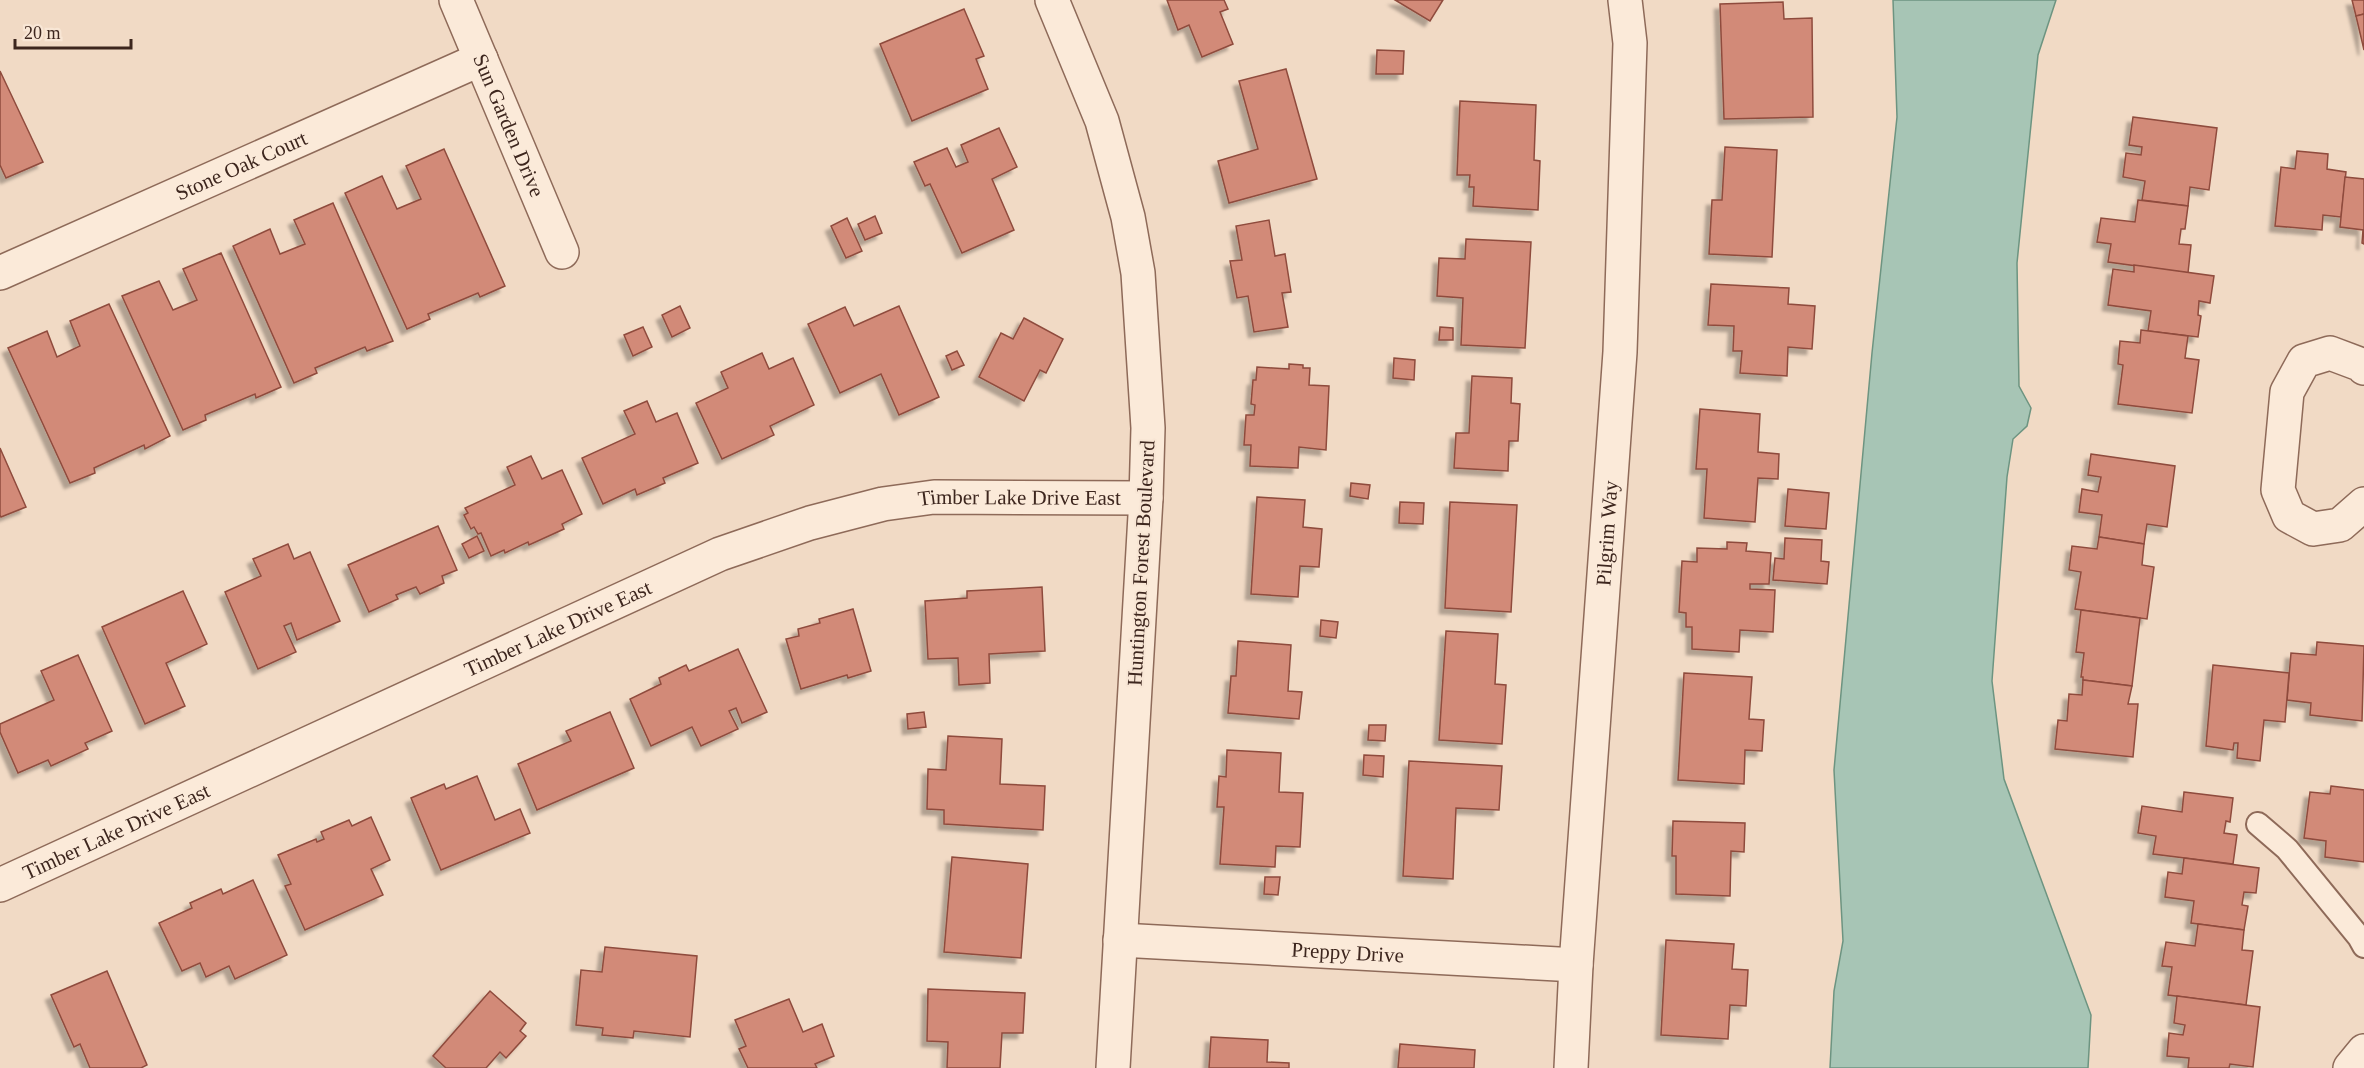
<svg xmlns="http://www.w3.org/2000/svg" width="2364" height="1068" font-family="'Times New Roman',serif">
  <defs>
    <filter id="shadow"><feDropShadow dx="-5.5" dy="5.5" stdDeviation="1.5" flood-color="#0004"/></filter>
  </defs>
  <rect width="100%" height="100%" fill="#f1dac5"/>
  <polygon fill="#a7c5b5" stroke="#6d9481" stroke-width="1.5" points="1893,0 2056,0 2038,55 2017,263 2019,386 2031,408 2027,426 2013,439 2007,477 1992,681 2004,779 2091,1015 2088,1068 1830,1068 1834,991 1843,941 1834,770 1872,353 1897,117"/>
  <g fill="#d28a78" stroke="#8f4b3d" stroke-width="1.5" filter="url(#shadow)">
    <polygon points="1167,0 1224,0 1228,9 1220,12 1233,44 1202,57 1189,25 1178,30"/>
    <polygon points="1395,0 1443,0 1430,21"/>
    <polygon points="2352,0 2364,0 2364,14 2356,16"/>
    <polygon points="1783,2 1784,19 1812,18 1813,117 1724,119 1720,4"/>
    <polygon points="964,9 984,56 976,59 988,89 912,121 880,44"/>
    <polygon points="2364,14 2364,50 2356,16"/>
    <polygon points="1377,50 1404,51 1403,74 1376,74"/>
    <polygon points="1286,69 1317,179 1229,203 1218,161 1258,149 1239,81"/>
    <polygon points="0,71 43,162 6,178 0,165"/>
    <polygon points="1460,101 1536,105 1534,160 1540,161 1538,210 1473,206 1474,187 1469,187 1470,175 1457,175"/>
    <polygon points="2133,117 2217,128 2209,190 2190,187 2188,206 2142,200 2145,181 2123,177 2126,153 2141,155 2142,147 2129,145"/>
    <polygon points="999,128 1017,167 992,179 1014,230 962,253 930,184 925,186 914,162 947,148 956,167 968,162 961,145"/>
    <polygon points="1725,147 1777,150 1772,257 1709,254 1712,200 1722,200"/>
    <polygon points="444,149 505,286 480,297 478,293 428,314 430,319 407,329 345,193 382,176 397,209 421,199 406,166"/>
    <polygon points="2297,151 2328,154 2327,169 2346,172 2341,217 2323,215 2322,230 2275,226 2281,167 2295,169"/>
    <polygon points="2345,177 2364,179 2364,244 2362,243 2363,230 2340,227"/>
    <polygon points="2138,200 2188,206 2185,229 2181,229 2179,244 2191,245 2188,273 2108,262 2111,244 2097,242 2101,218 2135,222"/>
    <polygon points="333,203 393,341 367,351 365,347 315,368 317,373 294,383 233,246 270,229 280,254 305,244 294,220"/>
    <polygon points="875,216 882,233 865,240 858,224"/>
    <polygon points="847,218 862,251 846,258 831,226"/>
    <polygon points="1269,220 1275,256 1285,254 1291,292 1282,293 1288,327 1254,332 1248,296 1237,298 1230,261 1242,260 1236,226"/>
    <polygon points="1466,239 1531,242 1525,348 1461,345 1463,298 1437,296 1439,258 1465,259"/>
    <polygon points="221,253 281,387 256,398 255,394 205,415 206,420 183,430 122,296 159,281 173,310 197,300 183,269"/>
    <polygon points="2134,265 2214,276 2210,303 2199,301 2198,315 2201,316 2198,337 2148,331 2151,311 2108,305 2113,269 2134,272"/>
    <polygon points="1711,284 1789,288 1788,304 1815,306 1812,349 1788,347 1787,376 1740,373 1742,351 1733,351 1734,326 1708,325"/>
    <polygon points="109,304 170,436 145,449 144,445 94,468 95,473 70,483 8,348 47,331 57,357 80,346 70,321"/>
    <polygon points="680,306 690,328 672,337 662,315"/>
    <polygon points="899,306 939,397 899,415 881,374 840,393 808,324 845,307 854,326"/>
    <polygon points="1024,318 1063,339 1046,373 1040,370 1024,401 979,377 1001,333 1013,339"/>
    <polygon points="643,327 652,347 633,356 624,335"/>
    <polygon points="1440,327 1453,328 1453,340 1439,340"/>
    <polygon points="2141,330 2188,336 2185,358 2199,360 2192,413 2118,404 2123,365 2118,364 2120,341 2140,343"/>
    <polygon points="957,351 964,365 952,370 946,356"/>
    <polygon points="762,353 769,369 793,358 814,405 770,426 774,435 722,459 696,403 728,388 721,372"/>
    <polygon points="1394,358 1415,360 1414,380 1393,378"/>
    <polygon points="1289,364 1303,365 1303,368 1310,368 1309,385 1329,386 1326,450 1299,447 1298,468 1250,466 1251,445 1244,445 1246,415 1254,415 1255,405 1251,404 1253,380 1256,380 1257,367 1289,369"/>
    <polygon points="1472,376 1512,378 1511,403 1520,404 1518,441 1509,441 1508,471 1454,468 1456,433 1469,433"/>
    <polygon points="647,401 656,422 677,413 698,463 663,478 665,483 637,495 635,489 603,504 582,458 635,434 624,411"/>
    <polygon points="1700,409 1760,414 1758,452 1779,454 1778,479 1758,478 1755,522 1704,518 1707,469 1696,469"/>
    <polygon points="0,448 26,507 1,517 0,515"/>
    <polygon points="2091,454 2175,466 2167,527 2147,524 2144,544 2099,537 2102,515 2079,512 2082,489 2098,492 2101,477 2088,475"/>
    <polygon points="531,456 542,479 562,470 582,514 562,524 564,529 529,545 528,542 505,553 504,550 491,556 481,533 478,534 474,527 471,529 464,515 468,513 465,508 515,485 507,467"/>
    <polygon points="1351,483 1370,485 1368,499 1350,496"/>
    <polygon points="1788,489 1829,493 1826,529 1785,526"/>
    <polygon points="1257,497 1305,500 1303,527 1322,529 1319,567 1300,566 1298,597 1251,594"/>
    <polygon points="1400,502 1424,503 1423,524 1399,523"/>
    <polygon points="1450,502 1517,505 1511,612 1445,608"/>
    <polygon points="438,526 457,570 442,576 444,583 420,594 416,587 396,595 398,599 369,612 348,565"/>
    <polygon points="477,536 484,551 469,558 462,544"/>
    <polygon points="2099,537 2144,544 2142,565 2154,567 2147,619 2075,609 2081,572 2069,570 2072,546 2097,549"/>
    <polygon points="1785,538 1822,540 1821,561 1829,562 1827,584 1773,580 1775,558 1784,559"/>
    <polygon points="1727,542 1747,543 1746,551 1771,553 1769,584 1750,584 1750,589 1775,590 1773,632 1740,630 1739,652 1692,649 1692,627 1686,627 1686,613 1679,612 1682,561 1697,562 1697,548 1727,549"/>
    <polygon points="288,544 294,559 310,552 340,621 297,640 291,623 284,626 296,652 258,669 225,592 261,576 253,559"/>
    <polygon points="1042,587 1045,651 989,654 990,683 959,685 958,658 928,659 925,601 967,598 967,591"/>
    <polygon points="183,591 207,644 166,663 185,706 145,724 102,627"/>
    <polygon points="853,609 871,671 848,678 847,675 801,689 786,639 799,636 798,629 820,623 819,619"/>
    <polygon points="2081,610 2140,618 2132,686 2083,680 2083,677 2081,677 2084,653 2076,652"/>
    <polygon points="1321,620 1338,622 1336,638 1320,636"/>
    <polygon points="1446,631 1498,634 1495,684 1506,685 1502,744 1439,740"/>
    <polygon points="1238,641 1291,645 1288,691 1302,692 1299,719 1228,713 1231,676 1236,676"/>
    <polygon points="2317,642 2364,646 2362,721 2310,715 2311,703 2287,700 2291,653 2316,655"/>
    <polygon points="738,649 767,712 742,723 736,708 729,711 738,729 701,746 692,727 651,746 630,699 661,684 659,678 686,665 689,671"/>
    <polygon points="78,655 112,731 85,743 88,749 51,766 48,760 18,773 0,732 0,724 54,700 41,671"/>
    <polygon points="2213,665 2289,673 2285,722 2264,720 2260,761 2237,758 2238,743 2234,743 2233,750 2206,746"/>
    <polygon points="1684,673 1752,677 1749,719 1764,720 1762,751 1745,750 1744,784 1678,780"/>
    <polygon points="2083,680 2132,686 2128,704 2138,704 2133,757 2055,749 2058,720 2067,721 2069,694 2082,695"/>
    <polygon points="610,712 634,768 537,810 518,764 571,741 566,731"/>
    <polygon points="924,712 926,727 908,729 907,714"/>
    <polygon points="1369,725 1386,725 1385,741 1368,740"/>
    <polygon points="948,736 1002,739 1000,784 1045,786 1043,830 944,824 944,810 927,809 928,769 946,770"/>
    <polygon points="1227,750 1281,753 1279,792 1303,793 1300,847 1276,846 1275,867 1220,864 1224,807 1217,807 1219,776 1226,777"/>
    <polygon points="1364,755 1384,756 1383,777 1363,775"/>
    <polygon points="1409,761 1502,766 1499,810 1456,808 1453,879 1403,876"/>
    <polygon points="477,776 495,820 520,809 530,833 441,870 411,798 444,784 446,789"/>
    <polygon points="2331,786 2364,790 2364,862 2325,857 2326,841 2304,838 2310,792 2330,794"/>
    <polygon points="2184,792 2233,798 2230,822 2226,821 2224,833 2237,835 2233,864 2153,854 2156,836 2138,833 2142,806 2182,812"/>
    <polygon points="371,817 390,860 371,869 383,895 305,930 285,886 291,884 278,855 316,839 317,842 324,839 321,832 349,820 352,826"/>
    <polygon points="1673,821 1745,823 1744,852 1731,851 1730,896 1676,894 1676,856 1672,856"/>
    <polygon points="952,857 1028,864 1021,958 944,952"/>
    <polygon points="2184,858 2259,868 2256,893 2244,892 2242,905 2248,906 2244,930 2191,923 2194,901 2165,897 2168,872 2182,874"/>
    <polygon points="1265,877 1280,877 1278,895 1264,894"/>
    <polygon points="253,880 287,955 235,979 229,966 206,977 200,963 182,971 159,923 192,908 190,903 221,889 223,894"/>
    <polygon points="2198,924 2244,930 2242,950 2253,951 2246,1005 2168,995 2172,967 2162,966 2166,942 2195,946"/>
    <polygon points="1666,940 1734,944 1732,969 1748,970 1746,1006 1730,1005 1728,1039 1661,1035"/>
    <polygon points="605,947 697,956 690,1037 634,1031 633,1038 602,1035 603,1028 576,1025 581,970 602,972"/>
    <polygon points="107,971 147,1065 141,1068 90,1068 80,1044 74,1047 51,995"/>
    <polygon points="928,989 1025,993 1023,1033 1002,1033 1000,1068 947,1068 948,1042 927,1041"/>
    <polygon points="490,991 526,1023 520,1031 526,1036 506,1058 500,1052 486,1068 446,1068 433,1056"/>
    <polygon points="2177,996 2260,1007 2253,1067 2230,1064 2229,1068 2188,1068 2189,1058 2167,1056 2169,1033 2183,1035 2185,1025 2174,1023"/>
    <polygon points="789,999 803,1032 822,1024 834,1056 815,1064 817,1068 748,1068 739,1049 746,1046 735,1020"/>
    <polygon points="1211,1037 1268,1040 1267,1062 1289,1063 1289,1068 1209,1068"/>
    <polygon points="1400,1044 1475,1050 1474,1068 1398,1068"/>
  </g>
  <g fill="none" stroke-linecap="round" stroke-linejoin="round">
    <defs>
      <polyline id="service" points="2258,824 2287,849 2359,937 2364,946"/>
      <g id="minor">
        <path id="s1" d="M456,0L562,252"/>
        <polyline points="1052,0 1102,121 1128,217 1138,273 1148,428 1146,498 1113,1068"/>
        <path id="s2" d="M0,273L481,59"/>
        <polyline points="2364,368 2362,365 2330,353 2304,361 2287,392 2278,490 2289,516 2313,529 2340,525 2364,504"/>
        <path id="s3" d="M0,885L720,554L810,523L883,504L934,497L1146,498"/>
        <path id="s4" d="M1120,940L1576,965"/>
        <path id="s5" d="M1571,1068L1576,965L1620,352L1630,43L1625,0"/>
        <polyline points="2350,1068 2364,1051"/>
      </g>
    </defs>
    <use href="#service" stroke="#8e6a59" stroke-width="26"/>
    <use href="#minor" stroke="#8e6a59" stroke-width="36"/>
    <use href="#service" stroke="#fbead9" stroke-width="22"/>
    <use href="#minor" stroke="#fbead9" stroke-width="33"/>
  </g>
  <g text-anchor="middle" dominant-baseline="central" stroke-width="4.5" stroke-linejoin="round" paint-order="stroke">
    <g font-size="21" fill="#3d261e" stroke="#f8e6d5">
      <text stroke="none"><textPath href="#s1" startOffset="136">Sun Garden Drive</textPath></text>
      <text stroke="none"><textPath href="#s2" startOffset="264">Stone Oak Court</textPath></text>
      <text stroke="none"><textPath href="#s3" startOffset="1100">Timber Lake Drive East</textPath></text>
      <text stroke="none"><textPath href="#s5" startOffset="536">Pilgrim Way</textPath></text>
      <text transform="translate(1141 563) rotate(-87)">Huntington Forest Boulevard</text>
      <text stroke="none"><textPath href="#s3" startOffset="614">Timber Lake Drive East</textPath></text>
      <text stroke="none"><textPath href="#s3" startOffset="128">Timber Lake Drive East</textPath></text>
      <text stroke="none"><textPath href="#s4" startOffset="228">Preppy Drive</textPath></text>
    </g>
  </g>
  <path d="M15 39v9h116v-9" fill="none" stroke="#3d261e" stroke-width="3"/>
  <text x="24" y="39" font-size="18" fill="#3d261e" stroke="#f8e6d5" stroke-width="4.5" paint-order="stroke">20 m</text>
</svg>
